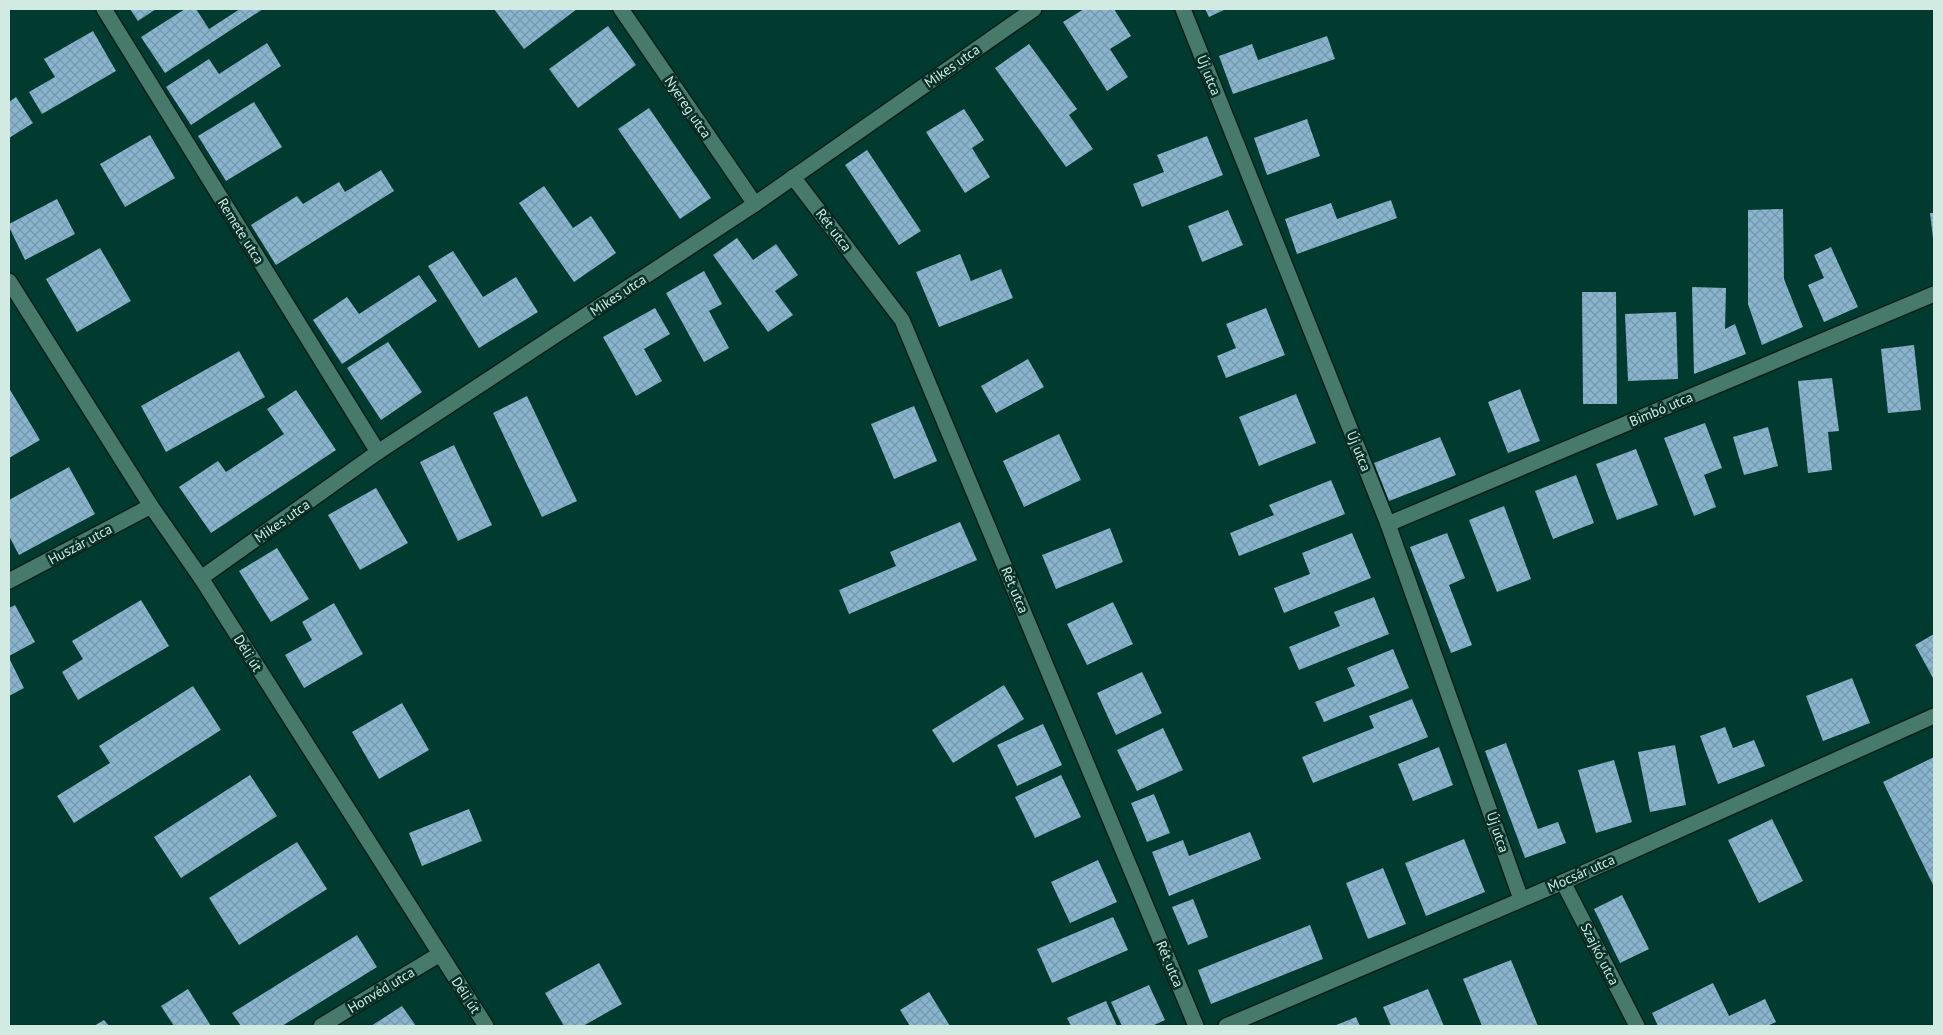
<svg xmlns="http://www.w3.org/2000/svg" width="1943" height="1035" font-family="'PT Sans',sans-serif">
  <defs>
    <pattern id="building-cross-hatch" width="8" height="8" patternUnits="userSpaceOnUse" patternTransform="scale(1.25)"><rect width="8" height="8" fill="#89b4ce"/><path d="M0 0l8 8M0 8l8-8" fill="none" stroke="#7698ac"/></pattern>
  </defs>
  <rect width="100%" height="100%" fill="#013b2f"/>
  <g fill="url(#building-cross-hatch)">
    <polygon points="130,9 156,9 138,21"/>
    <polygon points="185,9 196,9 209,29 240,9 263,9 165,73 141,37"/>
    <polygon points="494,9 577,9 524,49"/>
    <polygon points="1084,9 1114,9 1131,36 1110,49 1128,77 1107,91 1063,22"/>
    <polygon points="1205,9 1226,9 1209,17"/>
    <polygon points="608,26 636,65 578,108 549,69"/>
    <polygon points="93,31 116,71 42,114 29,92 55,77 44,59"/>
    <polygon points="1327,36 1335,59 1233,94 1219,56 1252,44 1258,60"/>
    <polygon points="267,43 281,66 191,125 166,87 209,59 219,74"/>
    <polygon points="1029,44 1077,109 1069,115 1093,149 1066,167 995,68"/>
    <polygon points="16,97 33,123 9,138 9,102"/>
    <polygon points="254,102 282,147 226,181 198,136"/>
    <polygon points="649,108 711,198 680,219 618,129"/>
    <polygon points="964,109 984,140 972,148 990,177 965,193 926,132"/>
    <polygon points="1307,119 1320,156 1267,175 1254,138"/>
    <polygon points="150,135 175,178 125,207 100,164"/>
    <polygon points="1207,136 1223,175 1142,207 1133,184 1164,172 1157,155"/>
    <polygon points="867,150 921,231 899,245 845,165"/>
    <polygon points="381,170 394,191 276,265 251,225 297,196 303,204 339,182 345,192"/>
    <polygon points="544,186 573,228 591,216 616,253 574,282 519,203"/>
    <polygon points="57,199 75,234 25,260 9,227 9,224"/>
    <polygon points="1391,200 1397,218 1297,254 1285,219 1331,203 1337,219"/>
    <polygon points="1783,209 1784,279 1803,327 1762,345 1748,304 1748,210"/>
    <polygon points="1228,210 1243,245 1202,262 1188,226"/>
    <polygon points="1930,213 1934,213 1934,238 1933,238"/>
    <polygon points="737,238 753,260 776,244 798,275 775,291 793,315 768,332 713,255"/>
    <polygon points="1831,247 1858,307 1824,322 1808,285 1824,278 1814,255"/>
    <polygon points="100,248 131,301 77,332 46,279"/>
    <polygon points="453,251 483,297 516,277 538,312 479,348 428,266"/>
    <polygon points="960,254 971,281 1001,269 1013,298 939,327 916,272"/>
    <polygon points="704,271 722,304 709,311 729,348 704,362 666,293"/>
    <polygon points="419,275 437,301 342,364 313,320 347,297 359,314"/>
    <polygon points="1692,287 1726,288 1725,329 1735,324 1746,354 1694,374"/>
    <polygon points="1582,292 1616,292 1617,404 1583,404"/>
    <polygon points="655,308 670,334 644,349 662,381 636,396 603,337"/>
    <polygon points="1266,308 1285,355 1226,378 1217,356 1236,348 1226,324"/>
    <polygon points="1676,312 1678,379 1628,381 1625,314"/>
    <polygon points="388,342 422,392 381,420 347,368"/>
    <polygon points="1914,345 1921,410 1888,413 1881,349"/>
    <polygon points="239,351 265,397 166,452 141,406"/>
    <polygon points="1028,359 1044,387 996,413 981,386"/>
    <polygon points="1832,378 1839,431 1828,432 1832,470 1808,473 1798,381"/>
    <polygon points="9,388 40,440 9,458"/>
    <polygon points="1520,389 1540,441 1508,453 1488,402"/>
    <polygon points="296,390 336,450 211,533 179,487 218,461 226,472 284,434 267,409"/>
    <polygon points="1296,394 1316,443 1259,466 1239,417"/>
    <polygon points="527,396 577,501 542,517 493,413"/>
    <polygon points="914,406 937,461 894,479 871,424"/>
    <polygon points="1705,423 1722,468 1704,475 1716,507 1694,516 1664,438"/>
    <polygon points="1768,427 1778,466 1744,475 1733,437"/>
    <polygon points="1059,434 1081,480 1024,507 1003,461"/>
    <polygon points="1440,437 1456,475 1389,501 1374,463"/>
    <polygon points="454,445 492,525 458,541 420,462"/>
    <polygon points="1636,449 1658,505 1617,520 1596,464"/>
    <polygon points="69,467 95,514 19,555 9,536 9,500"/>
    <polygon points="1576,475 1594,523 1553,539 1535,491"/>
    <polygon points="1331,480 1345,514 1239,556 1230,533 1274,515 1269,505"/>
    <polygon points="376,488 408,543 360,570 328,515"/>
    <polygon points="1504,506 1531,579 1497,592 1469,520"/>
    <polygon points="960,522 977,560 849,614 839,590 896,566 890,552"/>
    <polygon points="1110,528 1123,562 1056,589 1042,555"/>
    <polygon points="1352,533 1371,578 1284,613 1274,588 1310,574 1302,553"/>
    <polygon points="1447,533 1465,578 1449,585 1472,645 1451,653 1410,547"/>
    <polygon points="277,548 309,599 271,622 239,571"/>
    <polygon points="1374,597 1389,634 1299,670 1289,647 1340,626 1334,612"/>
    <polygon points="141,600 169,646 78,700 62,672 83,659 72,641"/>
    <polygon points="1113,602 1133,644 1087,665 1067,624"/>
    <polygon points="334,603 363,654 304,688 285,655 312,640 302,622"/>
    <polygon points="15,605 35,642 9,656 9,608"/>
    <polygon points="1934,634 1934,680 1915,645"/>
    <polygon points="1393,649 1409,688 1324,722 1315,702 1355,686 1347,668"/>
    <polygon points="9,658 24,688 9,696"/>
    <polygon points="1142,672 1162,713 1116,735 1097,693"/>
    <polygon points="1852,678 1870,723 1823,741 1806,696"/>
    <polygon points="1004,685 1024,719 953,763 932,730"/>
    <polygon points="193,686 221,730 74,823 57,796 110,763 99,746"/>
    <polygon points="1412,699 1428,737 1313,783 1302,757 1374,728 1369,716"/>
    <polygon points="402,703 429,750 379,779 352,732"/>
    <polygon points="1043,724 1062,765 1017,786 997,745"/>
    <polygon points="1725,727 1733,748 1754,740 1765,766 1718,784 1700,736"/>
    <polygon points="1163,728 1183,770 1137,791 1117,750"/>
    <polygon points="1506,743 1538,829 1558,822 1566,843 1525,858 1485,751"/>
    <polygon points="1675,745 1686,805 1650,812 1638,752"/>
    <polygon points="1439,747 1453,785 1413,801 1398,764"/>
    <polygon points="1934,757 1934,887 1883,782"/>
    <polygon points="1614,760 1632,822 1596,833 1578,770"/>
    <polygon points="250,775 277,816 181,878 154,837"/>
    <polygon points="1061,775 1081,817 1035,838 1015,797"/>
    <polygon points="1154,794 1170,833 1147,842 1131,803"/>
    <polygon points="469,809 482,841 422,866 409,833"/>
    <polygon points="1772,819 1803,881 1759,903 1728,840"/>
    <polygon points="1250,832 1261,859 1169,896 1152,852 1183,840 1189,856"/>
    <polygon points="1464,839 1485,892 1426,916 1405,863"/>
    <polygon points="297,842 327,889 239,945 209,898"/>
    <polygon points="1098,860 1117,902 1070,923 1051,882"/>
    <polygon points="1383,868 1406,924 1368,939 1346,883"/>
    <polygon points="1622,895 1649,949 1620,963 1594,909"/>
    <polygon points="1193,899 1208,937 1188,945 1172,907"/>
    <polygon points="1113,917 1128,950 1052,983 1037,949"/>
    <polygon points="1310,925 1323,959 1211,1004 1198,970"/>
    <polygon points="357,935 377,967 282,1026 241,1026 232,1013"/>
    <polygon points="1511,960 1538,1026 1482,1026 1463,979"/>
    <polygon points="599,963 622,1004 583,1026 564,1026 545,993"/>
    <polygon points="1713,983 1729,1016 1765,999 1776,1022 1767,1026 1658,1026 1652,1013"/>
    <polygon points="1149,985 1165,1020 1152,1026 1122,1026 1111,1002"/>
    <polygon points="188,989 211,1026 174,1026 161,1006"/>
    <polygon points="1428,989 1444,1026 1391,1026 1383,1007"/>
    <polygon points="929,992 950,1026 910,1026 900,1010"/>
    <polygon points="1106,1001 1117,1026 1071,1026 1067,1018"/>
    <polygon points="402,1006 416,1026 371,1026"/>
    <polygon points="1356,1017 1360,1026 1334,1026"/>
    <polygon points="104,1020 109,1026 94,1026"/>
  </g>
  <g fill="none" stroke-linecap="round" stroke-linejoin="round">
    <defs>
      <g id="minor">
        <polyline points="104,9 378,452"/>
        <polyline points="621,9 755,204"/>
        <polyline points="1183,9 1388,524 1521,899"/>
        <polyline points="793,177 902,320 1196,1026"/>
        <polyline points="1388,524 1934,294"/>
        <polyline points="201,578 378,452 755,204 1034,9"/>
        <polyline points="9,581 151,506"/>
        <polyline points="1563,882 1637,1026"/>
        <polyline points="321,1026 440,954"/>
        <polyline points="1226,1026 1563,882 1934,716"/>
      </g>
      <polyline id="secondary" points="9,281 151,506 201,578 486,1026"/>
    </defs>
    <use href="#minor" stroke="#041e18" stroke-width="18"/>
    <use href="#secondary" stroke="#041e18" stroke-width="18"/>
    <use href="#minor" stroke="#487a6c" stroke-width="15"/>
    <use href="#secondary" stroke="#487a6c" stroke-width="15"/>
  </g>
  <g text-anchor="middle" dominant-baseline="central" stroke-width="5" stroke-linejoin="round" paint-order="stroke">
    <g font-size="14" fill="#d1eae2" stroke="#062f26">
      <text transform="translate(952 66) rotate(-35)">Mikes utca</text>
      <text transform="translate(1209 75) rotate(68)">Új utca</text>
      <text transform="translate(688 107) rotate(56)">Nyereg utca</text>
      <text transform="translate(834 230) rotate(53)">Rét utca</text>
      <text transform="translate(241 231) rotate(58)">Remete utca</text>
      <text transform="translate(618 295) rotate(-33)">Mikes utca</text>
      <text transform="translate(1661 409) rotate(-23)">Bimbó utca</text>
      <text transform="translate(1359 451) rotate(68)">Új utca</text>
      <text transform="translate(282 521) rotate(-35)">Mikes utca</text>
      <text transform="translate(80 544) rotate(-28)">Huszár utca</text>
      <text transform="translate(1015 590) rotate(67)">Rét utca</text>
      <text transform="translate(248 653) rotate(58)">Déli út</text>
      <text transform="translate(1498 832) rotate(71)">Új utca</text>
      <text transform="translate(1581 873) rotate(-24)">Mocsár utca</text>
      <text transform="translate(1600 954) rotate(63)">Szajkó utca</text>
      <text transform="translate(1170 964) rotate(67)">Rét utca</text>
      <text transform="translate(381 990) rotate(-31)">Honvéd utca</text>
      <text transform="translate(466 995) rotate(57)">Déli út</text>
    </g>
  </g>
  <rect width="1943" height="1035" fill="none" stroke="#d1eae2" stroke-width="20"/>
</svg>
